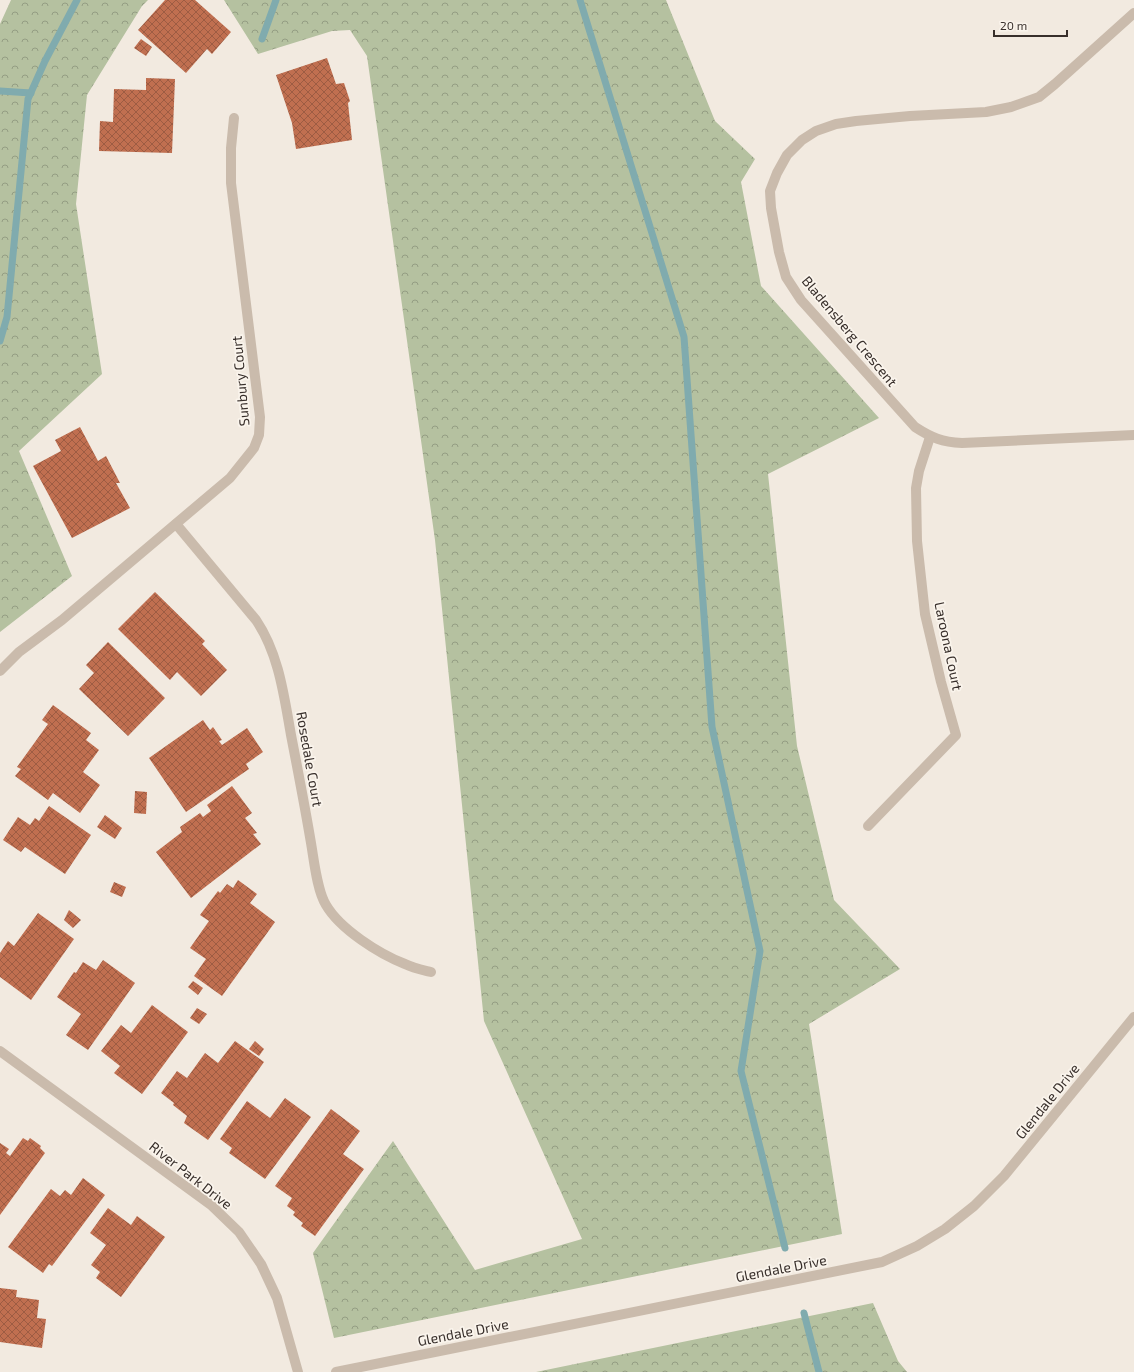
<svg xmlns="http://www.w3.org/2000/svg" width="1134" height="1372" font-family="'Exo 2',sans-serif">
  <defs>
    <pattern id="park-crowns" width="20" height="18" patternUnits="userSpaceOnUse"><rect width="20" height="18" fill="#b5c1a0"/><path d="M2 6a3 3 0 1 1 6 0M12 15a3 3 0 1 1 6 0" fill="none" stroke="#949d83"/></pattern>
    <pattern id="building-cross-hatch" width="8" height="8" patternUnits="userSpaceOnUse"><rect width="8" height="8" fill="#c06f50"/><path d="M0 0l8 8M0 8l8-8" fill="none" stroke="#9d5c43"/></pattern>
  </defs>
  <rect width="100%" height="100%" fill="#f2eae0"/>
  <g fill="url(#park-crowns)">
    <polygon points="11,0 148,0 142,6 87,95 76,204 102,374 19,451 72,576 0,632 0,24"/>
    <polygon points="224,0 666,0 715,121 755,159 741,182 761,286 879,418 768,474 797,746 834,900 900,969 809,1024 842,1234 334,1338 313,1253 393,1141 475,1270 582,1239 484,1021 435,540 367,56 350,30 332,31 258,54"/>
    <polygon points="873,1303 898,1361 907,1372 536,1372"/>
  </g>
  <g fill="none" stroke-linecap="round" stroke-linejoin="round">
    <g stroke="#80abae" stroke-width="7">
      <polyline points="580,0 684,337 712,727 760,951 741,1071 785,1248"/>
      <polyline points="262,39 276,0"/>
      <polyline points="0,91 31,93"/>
      <polyline points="0,341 7,317 28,99 45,61 77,0"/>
      <polyline points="804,1313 819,1372"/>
    </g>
  </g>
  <g fill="url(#building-cross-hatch)">
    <polygon points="165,0 195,0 231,32 212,54 207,49 186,73 138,30"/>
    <polygon points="141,39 152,47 146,56 134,48"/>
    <polygon points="327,58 336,84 344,83 350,101 348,103 352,140 296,149 292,123 276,75"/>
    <polygon points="146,78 175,79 172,153 99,151 100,121 113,122 114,89 146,90"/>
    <polygon points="80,427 98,461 106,456 120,483 116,483 130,508 72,538 33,466 61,451 55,440"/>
    <polygon points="155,592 205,641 202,644 227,670 201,696 177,672 170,680 118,629"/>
    <polygon points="108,642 165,698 128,736 79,689 94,673 86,665"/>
    <polygon points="53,705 91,733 86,740 99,750 83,772 100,785 80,813 53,793 48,800 15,776 21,769 17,767 48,724 42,720"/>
    <polygon points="203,720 210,730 213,727 222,740 219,741 222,745 247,728 263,752 246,764 249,769 186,812 149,758"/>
    <polygon points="232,786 252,813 245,818 257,833 253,834 261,844 191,898 156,852 182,832 180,827 200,813 203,817 211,811 207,805"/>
    <polygon points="135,791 147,792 146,814 134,813"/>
    <polygon points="49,806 91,835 65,874 25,847 21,852 3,840 18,817 30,825 35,818 39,821"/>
    <polygon points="105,815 122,828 115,839 97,827"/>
    <polygon points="238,880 257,894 250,903 275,922 222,996 194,976 206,959 190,948 209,921 200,915 218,891 220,893 227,884 233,888"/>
    <polygon points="114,882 126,887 122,897 110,892"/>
    <polygon points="69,910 81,920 73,928 64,920"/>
    <polygon points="38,913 74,939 31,1000 0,977 0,953 8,941 14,946"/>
    <polygon points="103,960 135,983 88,1050 66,1035 81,1014 57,997 74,972 76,973 83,962 96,970"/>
    <polygon points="193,981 203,988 198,995 188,987"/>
    <polygon points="152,1005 188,1032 142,1094 114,1073 120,1066 101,1051 121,1025 131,1033"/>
    <polygon points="197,1008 207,1014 199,1024 190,1018"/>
    <polygon points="235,1041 264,1062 208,1140 184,1123 187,1116 173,1105 174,1103 161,1093 177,1071 187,1078 205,1053 218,1063"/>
    <polygon points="255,1041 264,1049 259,1056 249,1049"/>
    <polygon points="285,1098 311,1117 265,1179 229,1153 232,1148 220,1139 247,1101 270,1118"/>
    <polygon points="331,1109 360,1131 343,1154 364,1169 315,1236 301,1226 303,1223 293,1215 295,1212 287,1206 292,1198 275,1186"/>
    <polygon points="23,1138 28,1141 30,1138 41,1146 40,1148 45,1153 0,1215 0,1143 9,1149 6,1153 10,1156"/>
    <polygon points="83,1178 105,1195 52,1266 49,1264 43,1273 8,1247 51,1189 60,1196 65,1190 71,1195"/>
    <polygon points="108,1208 131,1225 137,1216 165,1237 121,1297 96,1278 100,1272 91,1265 106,1245 90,1233"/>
    <polygon points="0,1288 17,1290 16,1297 39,1300 37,1318 46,1319 42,1348 0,1342"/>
  </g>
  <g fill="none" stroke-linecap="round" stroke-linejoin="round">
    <g stroke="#cabbac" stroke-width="10">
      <path d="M1134,13L1055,84L1039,97L1011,107L986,112L910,116L856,121L836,124L816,131L802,140L787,155L777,173L770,191L771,208L779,252L786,277L801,300L915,427C932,438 942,442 962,443L1134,435"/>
      <path d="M176,524L256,620C279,654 284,696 291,735C298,771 305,807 311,843C314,860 317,891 326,905C340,929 379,954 405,964C413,968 423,970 431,972"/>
      <polyline points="0,671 19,652 62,620 230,478 254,448 259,435 260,417 231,183 231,148 234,118"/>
      <polyline points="868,826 956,735 941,682 925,614 917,541 916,488 919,471 930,437"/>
      <polyline points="0,1051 211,1205 239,1232 261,1264 277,1298 298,1372"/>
      <polyline points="336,1372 882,1262 917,1246 945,1229 974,1206 1004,1176 1134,1017"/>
    </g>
  </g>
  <g text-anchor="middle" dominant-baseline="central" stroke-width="3.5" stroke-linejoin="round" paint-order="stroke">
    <g font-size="14" fill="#382f2b" stroke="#faf4ec">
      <text transform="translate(850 331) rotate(50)">Bladensberg Crescent</text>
      <text transform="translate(240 381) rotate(-95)">Sunbury Court</text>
      <text transform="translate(949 646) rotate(78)">Laroona Court</text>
      <text transform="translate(310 759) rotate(80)">Rosedale Court</text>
      <text transform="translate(1047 1101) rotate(-51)">Glendale Drive</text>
      <text transform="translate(191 1175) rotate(38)">River Park Drive</text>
      <text transform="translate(781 1268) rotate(-11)">Glendale Drive</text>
      <text transform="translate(463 1332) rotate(-11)">Glendale Drive</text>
    </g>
  </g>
  <path d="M994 30v6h73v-6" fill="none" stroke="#382f2b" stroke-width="2"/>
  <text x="1000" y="30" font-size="12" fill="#382f2b" stroke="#faf4ec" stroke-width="3" paint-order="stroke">20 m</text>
</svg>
